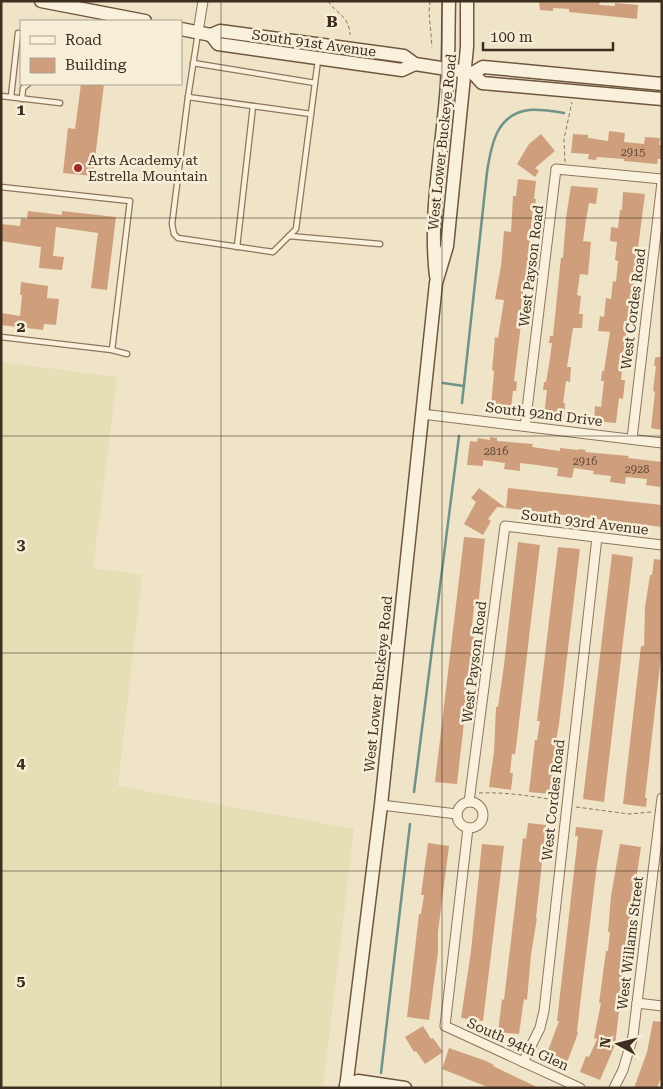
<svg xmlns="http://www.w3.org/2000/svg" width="663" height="1089" font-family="'Roboto Serif',serif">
  <rect width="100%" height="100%" fill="#f0e4c8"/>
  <polygon fill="#e6deb5" points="1,362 117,377 93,568 142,575 118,786 354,829 323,1088 1,1088"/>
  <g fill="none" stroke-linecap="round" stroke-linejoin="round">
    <g stroke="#6f938a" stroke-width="2.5">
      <polyline points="443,383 464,386"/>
      <path d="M462,403L487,172C491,146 496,114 529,110C540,109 552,111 564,113"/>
      <polyline points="414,792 459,436"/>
      <polyline points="381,1073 410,824"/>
    </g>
  </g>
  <g fill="#cf9f7d">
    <polygon points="539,1 589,1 600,2 599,5 615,6 615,3 638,5 637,19 569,12 569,9 553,8 553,11 540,10"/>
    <polygon points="81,84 104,84 93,176 63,173 68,128 75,129"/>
    <polygon points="609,131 625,133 624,142 644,144 645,137 660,138 659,145 662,145 662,159 658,159 657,164 624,161 624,159 597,157 596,160 588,159 589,154 571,153 573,134 588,135 588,138 608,141"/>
    <polygon points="541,134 555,151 535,168 539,171 535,177 517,164 529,144"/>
    <polygon points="518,179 536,181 534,199 536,199 535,206 533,206 526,284 524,284 521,308 523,308 514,381 517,382 516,391 513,391 511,409 491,407 494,371 492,370 495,337 498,338 504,300 495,299 501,266 504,231 511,232 513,196 516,196"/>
    <polygon points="571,186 598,188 596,204 589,203 586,220 583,241 591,242 588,275 580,274 577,295 581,296 579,314 583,314 582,328 573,328 567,367 571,367 570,382 566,381 563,403 565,403 564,418 544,416 547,390 543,390 544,382 546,382 549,365 552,343 549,343 550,336 553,336 561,257 563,258 566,218"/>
    <polygon points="623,192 645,194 638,248 636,266 639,266 638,273 635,273 630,317 628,316 621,380 625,380 623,399 619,398 616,423 594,421 595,406 601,407 604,381 601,381 602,371 604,371 610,332 598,331 600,316 604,317 606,298 611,299 613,281 616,282 618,261 615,260 617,242 610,241 611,227 618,228 620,210 622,210"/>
    <polygon points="28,211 62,215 62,211 116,217 107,290 91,288 98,233 56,227 53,256 64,257 62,270 39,268 41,247 1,241 1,224 20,226 21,218 27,219"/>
    <polygon points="21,282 48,286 47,298 59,299 56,325 44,324 43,330 1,325 1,313 20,316 22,295 20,295"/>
    <polygon points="657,357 662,357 662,430 651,428 655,392 653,391 656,366 654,366 655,358"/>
    <polygon points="490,437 497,438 497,441 533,444 532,447 560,451 560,448 578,450 579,449 586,450 585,452 629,456 628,458 662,462 660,487 646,485 647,479 626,477 625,484 610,482 611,476 593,474 594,471 574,468 572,478 557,476 558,468 537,465 520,463 520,471 504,469 505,463 483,460 483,466 467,465 470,441 477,442 478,438 490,440"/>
    <polygon points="479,488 506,508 508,488 662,505 662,527 497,507 488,519 491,521 483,535 464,524 476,502 471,498"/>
    <polygon points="464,537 485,539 478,607 474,607 472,626 475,626 457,784 435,782"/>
    <polygon points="518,542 540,545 517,739 515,754 512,754 510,773 513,773 511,790 489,787 494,752 496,707 498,707 504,665"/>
    <polygon points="558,547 580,549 559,724 556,741 551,794 529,792 535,740 537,740 540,721 537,721"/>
    <polygon points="612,554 633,557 604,802 583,799"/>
    <polygon points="654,559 662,560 662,648 645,798 647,798 646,807 623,804 641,646 644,646 645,607 650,575 652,575"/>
    <polygon points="528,823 546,825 536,918 537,918 531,955 527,1000 524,999 519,1034 498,1032 502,999 504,1000 523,838 526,839"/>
    <polygon points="576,827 603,830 597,865 582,988 577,1032 578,1033 567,1063 546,1056 559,1021 557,1021 578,836 575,836"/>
    <polygon points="428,843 449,846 438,932 438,952 429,1020 407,1017 419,914 421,914 424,895 421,895"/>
    <polygon points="482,844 504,846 483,1021 461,1018 471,951"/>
    <polygon points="620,844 641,847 630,918 615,1045 600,1080 580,1072 586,1056 589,1057 597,1039 594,1038 601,1003 599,1003 606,951 608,951 610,932 608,932 611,896"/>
    <polygon points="653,1021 662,1022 662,1075 657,1088 634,1088 647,1052"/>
    <polygon points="423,1026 431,1039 433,1038 443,1052 425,1064 416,1051 414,1052 405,1037"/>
    <polygon points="449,1048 486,1061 494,1065 493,1066 539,1088 490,1088 442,1069"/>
  </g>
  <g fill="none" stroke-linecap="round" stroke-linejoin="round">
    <defs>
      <g id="lane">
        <polyline points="198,33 188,97 172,224 174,234 178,238 273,252 296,229 318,60"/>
        <polyline points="193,63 315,83"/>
        <polyline points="1,96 60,103"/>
        <polyline points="11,97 18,33 21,33"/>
        <polyline points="188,97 311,114"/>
        <polyline points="22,99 23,88 28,84"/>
        <polyline points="1,187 130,201 112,350"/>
        <polyline points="289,236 380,244"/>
        <polyline points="237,247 253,106"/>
        <polyline points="1,337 112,350 127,354"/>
      </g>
      <g id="street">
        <polyline points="198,32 203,1"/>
        <polyline points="422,414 662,443"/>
        <polyline points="525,426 556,169 662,179"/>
        <polyline points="632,439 662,182"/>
        <polyline points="469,802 505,526 662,545"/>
        <circle cx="470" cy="815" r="13"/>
        <polyline points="381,805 457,814"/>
        <polyline points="468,828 445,1026 580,1088"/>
        <polyline points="637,1003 662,1006"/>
        <polyline points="523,1062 540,1028 544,1011 597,537"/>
        <polyline points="614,1088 623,1070 633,1036 662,798"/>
      </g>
      <g id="secondary">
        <polyline points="41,1 145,21"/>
        <polyline points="181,29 211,35 220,31 404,56 415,64 473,73 482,83 662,99"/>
        <polyline points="211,35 218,44 402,70 415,64"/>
        <polyline points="473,73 483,67 662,84"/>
        <path d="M436,276C429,216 441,156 446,97C449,65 448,33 449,1"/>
        <polyline points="346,1085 358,1081 405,1088"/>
        <polyline points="346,1088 381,805 436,283 447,246 467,47 467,1"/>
      </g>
    </defs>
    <use href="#lane" stroke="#8d765c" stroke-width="7"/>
    <use href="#street" stroke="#8d765c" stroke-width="11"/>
    <use href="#secondary" stroke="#6f573f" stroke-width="15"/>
    <g stroke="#8d765c" stroke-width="1" stroke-dasharray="4 2.5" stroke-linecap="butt">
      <path d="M328,1C337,15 349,15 350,35"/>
      <polyline points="430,1 429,12 432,47"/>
      <polyline points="565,162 564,139 572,102"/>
      <path d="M479,793C506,792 533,796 559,801"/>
      <polyline points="576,807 629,814 651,812"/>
    </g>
    <use href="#lane" stroke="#faf1dc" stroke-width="4.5"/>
    <use href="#street" stroke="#faf1dc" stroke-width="9"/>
    <use href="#secondary" stroke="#faf1dc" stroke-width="12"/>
  </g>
  <path fill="none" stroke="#3d2e20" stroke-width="1" stroke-opacity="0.55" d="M221,1V1088M442,1V1088M1,218H662M1,436H662M1,653H662M1,871H662"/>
  <circle fill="#9e2a2b" stroke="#f7eed8" stroke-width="2" cx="78" cy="168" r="5"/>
  <g text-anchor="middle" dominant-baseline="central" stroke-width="5" stroke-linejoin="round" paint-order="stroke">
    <g font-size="11" fill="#624a37">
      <text x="633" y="152">2915</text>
      <text x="496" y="451">2816</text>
      <text x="585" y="461">2916</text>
      <text x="637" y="469">2928</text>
    </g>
    <g font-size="14" fill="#3d2e20" stroke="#f7eed8">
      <text transform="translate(314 43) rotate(8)">South 91st Avenue</text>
      <text transform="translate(442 142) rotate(-84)">West Lower Buckeye Road</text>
      <text transform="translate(531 266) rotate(-83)">West Payson Road</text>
      <text transform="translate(633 309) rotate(-83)">West Cordes Road</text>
      <text transform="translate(544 414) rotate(7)">South 92nd Drive</text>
      <text transform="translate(585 522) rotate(7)">South 93rd Avenue</text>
      <text transform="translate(474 662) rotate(-83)">West Payson Road</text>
      <text transform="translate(378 684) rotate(-84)">West Lower Buckeye Road</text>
      <text transform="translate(553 800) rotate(-84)">West Cordes Road</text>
      <text transform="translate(630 943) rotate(-83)">West Willams Street</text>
      <text transform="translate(518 1044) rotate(24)">South 94th Glen</text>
    </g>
    <g font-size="14" fill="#3d2e20" stroke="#f7eed8" text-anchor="start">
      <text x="88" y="160">Arts Academy at<tspan x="88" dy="16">Estrella Mountain</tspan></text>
    </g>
  </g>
  <g font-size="16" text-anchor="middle" font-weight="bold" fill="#3d2e20" stroke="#f7eed8" stroke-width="5" stroke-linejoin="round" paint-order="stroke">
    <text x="332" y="27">B</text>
    <text x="21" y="115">1</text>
    <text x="21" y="332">2</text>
    <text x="21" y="550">3</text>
    <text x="21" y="768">4</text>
    <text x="21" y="986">5</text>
  </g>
  <rect width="663" height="1089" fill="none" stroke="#3d2e20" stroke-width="5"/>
  <rect x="20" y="20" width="162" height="65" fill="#f7eed8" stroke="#ada18e"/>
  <rect x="30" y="36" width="25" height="8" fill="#faf1dc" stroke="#ada18e"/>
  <text x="65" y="45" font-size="15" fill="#3d2e20">Road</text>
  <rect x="30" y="58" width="25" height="15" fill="#cf9f7d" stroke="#ada18e"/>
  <text x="65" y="70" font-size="15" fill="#3d2e20">Building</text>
  <g transform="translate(618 1044) rotate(277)" stroke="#f7eed8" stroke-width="4" paint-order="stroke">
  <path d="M0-4L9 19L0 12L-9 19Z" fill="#3d2e20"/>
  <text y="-8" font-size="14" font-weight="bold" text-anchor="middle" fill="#3d2e20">N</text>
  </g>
  <path d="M483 42v8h130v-8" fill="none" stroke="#3d2e20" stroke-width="2.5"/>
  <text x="490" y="42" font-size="15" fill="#3d2e20" stroke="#f7eed8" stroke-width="4" paint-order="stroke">100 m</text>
</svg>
